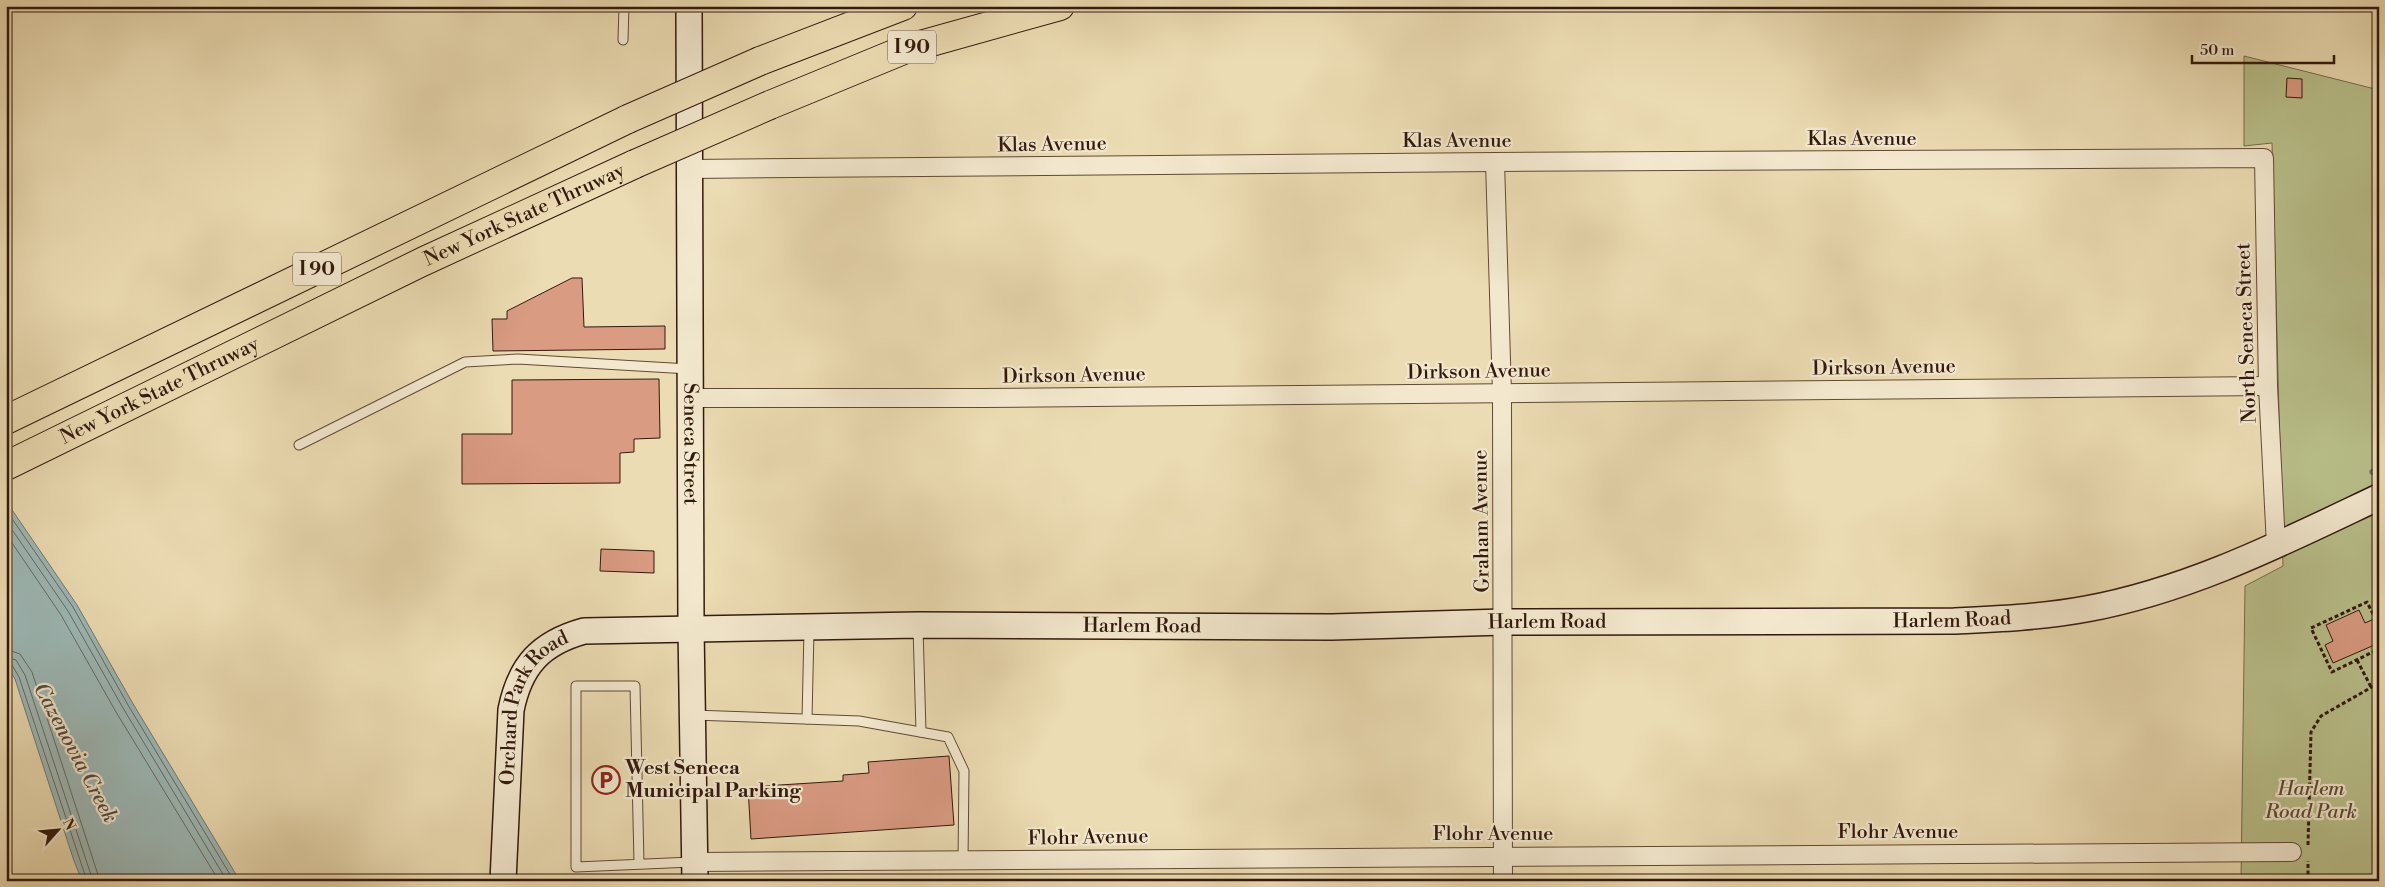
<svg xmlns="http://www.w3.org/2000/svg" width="2385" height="887" font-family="'Libre Bodoni',serif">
  <rect width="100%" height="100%" fill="#ecdcb3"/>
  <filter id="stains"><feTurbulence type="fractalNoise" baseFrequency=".004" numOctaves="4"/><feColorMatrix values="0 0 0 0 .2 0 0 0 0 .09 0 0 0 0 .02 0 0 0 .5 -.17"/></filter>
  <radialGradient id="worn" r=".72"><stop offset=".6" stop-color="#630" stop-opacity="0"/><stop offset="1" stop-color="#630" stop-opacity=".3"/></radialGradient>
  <polygon fill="#b9c08b" stroke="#766c4c" points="2244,56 2379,90 2379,881 2241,881 2245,586 2283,566 2272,143 2244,146"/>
  <polygon fill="#9db9b7" stroke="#727973" points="6,501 77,605 132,702 240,881 82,881 73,858 15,679 6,665"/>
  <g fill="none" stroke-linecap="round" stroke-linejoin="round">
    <g stroke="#686962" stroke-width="1">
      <polyline points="6,510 73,607 128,705 234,881"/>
      <polyline points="6,521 68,611 123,708 227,881"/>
      <polyline points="6,534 61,615 116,712 219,881"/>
      <polyline points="6,649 20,654 32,672 100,881"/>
      <polyline points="6,657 16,660 25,675 93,881"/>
      <polyline points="6,663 12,665 19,677 87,881"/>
    </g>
    <polyline stroke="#727973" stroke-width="5.5" points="2372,472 2379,468"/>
  </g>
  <g fill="#da9b83" stroke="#32190d">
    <polygon points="2287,78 2302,79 2302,98 2286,97"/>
    <polygon points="572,278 582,278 584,327 665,326 665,349 493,351 492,319 507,319 507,311"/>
    <polygon points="659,379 660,438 634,439 634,452 620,453 620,483 462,484 462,434 512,434 512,380"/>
    <polygon points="601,549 654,551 654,573 600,571"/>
    <polygon points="2359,610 2365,623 2374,619 2379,629 2379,643 2333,663 2325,645 2333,641 2326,625"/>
    <polygon points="949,756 954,825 751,839 748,787 843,781 843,775 869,773 868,762"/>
  </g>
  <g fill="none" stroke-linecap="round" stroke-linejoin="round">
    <defs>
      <g id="service">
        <polyline points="623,40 624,6"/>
        <polyline points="299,445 465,362 518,359 689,369"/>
        <polyline points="918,627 921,732"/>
        <polyline points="693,715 859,721 948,737 964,771 963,861"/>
        <polyline points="807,719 809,630"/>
        <polyline points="639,863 635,686 576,686 576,867 692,862"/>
      </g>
      <g id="minor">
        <polyline points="1495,162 1502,393 1503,881"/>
        <polyline points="690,169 1495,162 2264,158 2268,386 2276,546"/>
        <polyline points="691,398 983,398 2268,386"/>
        <polyline points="695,862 2292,852"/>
      </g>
      <g id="secondary">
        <path id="s1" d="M689,6L691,628L695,881"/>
        <path id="s2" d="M503,881L511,710C520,665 541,643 584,631L918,625L1332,627L1504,622L1954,621C1998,619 2043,617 2086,609C2190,590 2284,542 2379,497"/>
      </g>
      <g id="motorway">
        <polyline points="760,61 903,6"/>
        <polyline points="770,105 906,49 1060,6"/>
        <polyline points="6,420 628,119"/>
        <path id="s3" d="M6,466L422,262L635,164"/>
      </g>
    </defs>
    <use href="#service" stroke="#604a36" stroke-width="11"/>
    <use href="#minor" stroke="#604a36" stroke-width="20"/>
    <use href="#secondary" stroke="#32190d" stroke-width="28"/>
    <use href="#motorway" stroke="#32190d" stroke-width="30"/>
    <g stroke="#32190d" stroke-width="3" stroke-dasharray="4 2.5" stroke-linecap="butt">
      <polyline points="2379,626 2367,602 2311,628 2332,672 2379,649"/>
      <polyline points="2357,660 2371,687"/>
      <polyline points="2308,845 2311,732 2321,716 2379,683"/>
      <polyline points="2308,881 2308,861"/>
    </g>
    <use href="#service" stroke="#f3e8ce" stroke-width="9"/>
    <use href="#minor" stroke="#f3e8ce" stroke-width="18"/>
    <use href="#secondary" stroke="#f3e8ce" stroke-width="25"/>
    <use href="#motorway" stroke="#ecdcb3" stroke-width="28"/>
    <defs>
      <g id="motorway-bridge">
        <polyline points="628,119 760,61"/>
        <polyline points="635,164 770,105"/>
      </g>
    </defs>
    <use href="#motorway-bridge" stroke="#32190d" stroke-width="30" stroke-linecap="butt"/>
    <use href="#motorway-bridge" stroke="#ecdcb3" stroke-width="28"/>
  </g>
  <defs>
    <symbol id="parking-ring" viewBox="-11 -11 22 22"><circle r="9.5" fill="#f3e8ce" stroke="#8f2418" stroke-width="1.5"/><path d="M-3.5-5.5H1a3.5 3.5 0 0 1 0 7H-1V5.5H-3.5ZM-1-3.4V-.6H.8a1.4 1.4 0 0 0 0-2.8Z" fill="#8f2418"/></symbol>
  </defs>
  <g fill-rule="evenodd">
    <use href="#parking-ring" x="590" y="764" width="32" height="32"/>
  </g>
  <g text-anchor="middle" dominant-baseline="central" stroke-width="4.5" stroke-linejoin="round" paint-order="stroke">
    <g fill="#f3e8ce" stroke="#6c5747" stroke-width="1">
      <rect x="888" y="30.5" width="48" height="33" rx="4"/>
      <rect x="293" y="252.5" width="48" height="33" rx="4"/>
    </g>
    <g font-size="19" font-weight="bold" fill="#32190d">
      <text x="912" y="47">I 90</text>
      <text x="317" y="269">I 90</text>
    </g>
    <g font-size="20" fill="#32190d" stroke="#f3e8ce">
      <text x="1862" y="139">Klas Avenue</text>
      <text x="1457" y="141">Klas Avenue</text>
      <text transform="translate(1052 145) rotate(-1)">Klas Avenue</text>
      <text stroke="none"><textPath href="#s3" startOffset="576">New York State Thruway</textPath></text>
      <text transform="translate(2247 333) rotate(-92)">North Seneca Street</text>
      <text transform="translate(1884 368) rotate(-1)">Dirkson Avenue</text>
      <text transform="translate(1479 372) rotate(-1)">Dirkson Avenue</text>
      <text transform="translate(1074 376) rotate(-1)">Dirkson Avenue</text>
      <text stroke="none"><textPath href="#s3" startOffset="171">New York State Thruway</textPath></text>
      <text stroke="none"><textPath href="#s1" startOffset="438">Seneca Street</textPath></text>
      <text transform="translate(1482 521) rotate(-91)">Graham Avenue</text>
      <text stroke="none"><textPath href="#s2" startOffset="1654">Harlem Road</textPath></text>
      <text stroke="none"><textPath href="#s2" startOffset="1249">Harlem Road</textPath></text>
      <text stroke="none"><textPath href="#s2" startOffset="844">Harlem Road</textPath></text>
      <text stroke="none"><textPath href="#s2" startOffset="182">Orchard Park Road</textPath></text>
      <text x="1898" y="832">Flohr Avenue</text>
      <text x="1493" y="834">Flohr Avenue</text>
      <text transform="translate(1088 838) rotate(-1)">Flohr Avenue</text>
    </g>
    <g font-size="20" font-weight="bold" fill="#32190d" stroke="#f3e8ce" text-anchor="start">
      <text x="625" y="768">West Seneca<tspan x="625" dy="23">Municipal Parking</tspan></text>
    </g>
    <g font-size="20" font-style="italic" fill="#5a4b33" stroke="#f3e8ce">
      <text x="2311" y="789">Harlem<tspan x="2311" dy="23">Road Park</tspan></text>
    </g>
    <g font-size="21" font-style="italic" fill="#524940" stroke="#f3e8ce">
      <text transform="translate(75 753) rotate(62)">Cazenovia Creek</text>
    </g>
  </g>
  <rect width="2385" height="887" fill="none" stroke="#ecdcb3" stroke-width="25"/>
  <rect x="8" y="8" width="2370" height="872" fill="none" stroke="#32190d" stroke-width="2.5"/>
  <rect x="12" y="12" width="2360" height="862" fill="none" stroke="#32190d"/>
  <g transform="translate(58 830) rotate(63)" stroke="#f3e8ce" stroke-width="4" paint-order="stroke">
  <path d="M0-4L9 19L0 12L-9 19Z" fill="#32190d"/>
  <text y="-8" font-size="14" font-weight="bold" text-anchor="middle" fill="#32190d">N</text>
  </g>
  <path d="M2192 55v8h142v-8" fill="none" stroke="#32190d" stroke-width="2.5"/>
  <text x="2200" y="55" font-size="15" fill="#32190d" stroke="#f3e8ce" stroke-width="4" paint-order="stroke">50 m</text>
  <rect width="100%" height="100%" filter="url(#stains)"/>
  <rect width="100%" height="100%" fill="url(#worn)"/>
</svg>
